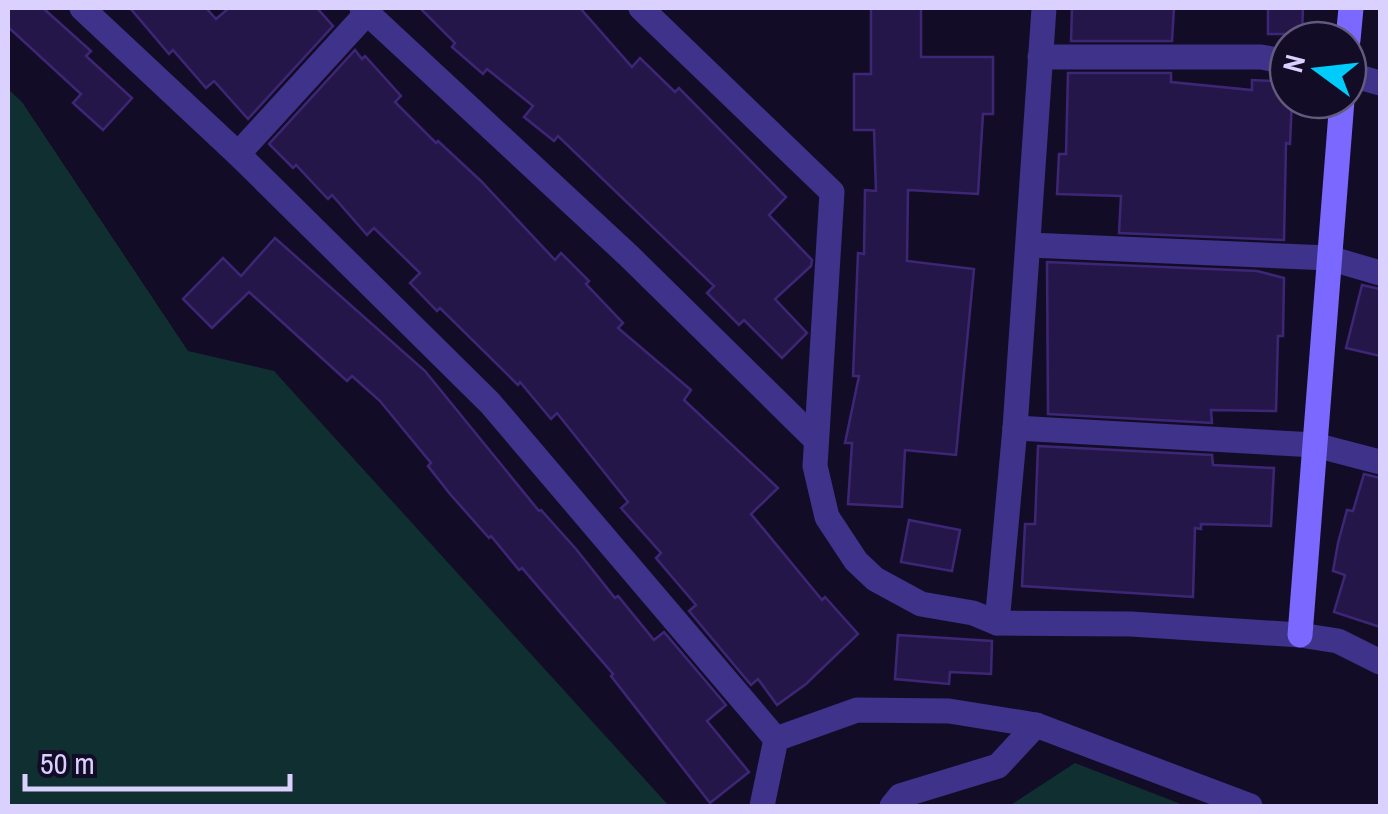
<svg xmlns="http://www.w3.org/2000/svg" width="1388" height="814" font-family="'Archivo Narrow',sans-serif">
  <rect width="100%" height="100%" fill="#130c26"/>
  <g fill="#0f2f31">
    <polygon points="8,89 22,102 188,351 274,371 669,806 8,806"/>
    <polygon points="1075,763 1186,806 1009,806"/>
  </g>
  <g fill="#251649" stroke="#3e2677" stroke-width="2.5">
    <polygon points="8,8 43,8 91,51 86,56 132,98 103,130 73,103 81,94 8,27"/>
    <polygon points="130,8 206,8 216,19 229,8 317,8 333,26 248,119 214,81 206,88 173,50 169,54"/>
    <polygon points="420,8 580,8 632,67 640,58 675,92 679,88 786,197 769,215 812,260 811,266 775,299 807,333 782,358 744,320 739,325 707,293 714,286 558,136 554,141 524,117 533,106 487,69 483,74 452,47 455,43"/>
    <polygon points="871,8 921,8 921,57 993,57 993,114 983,114 978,194 908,190 907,261 974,269 956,455 905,450 902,507 848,504 852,443 845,443 859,376 853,376 858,253 864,254 865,190 876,191 874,130 854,130 854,74 871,74"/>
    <polygon points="1072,8 1174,8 1172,41 1071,41"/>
    <polygon points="1268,8 1303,8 1302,34 1268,34"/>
    <polygon points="355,50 362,59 365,56 401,96 395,102 436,143 438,141 481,181 555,260 561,253 589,281 586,284 623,323 618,328 691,390 684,400 778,488 751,514 822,600 825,597 858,634 806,684 777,705 758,679 751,685 689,611 696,605 656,558 661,553 621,508 628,502 557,413 551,419 520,382 518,385 440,308 437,311 410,283 420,273 374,228 367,235 332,195 328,199 296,165 293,168 269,144"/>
    <polygon points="1068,73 1171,73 1171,82 1252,90 1252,80 1288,82 1288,100 1292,100 1290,144 1286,143 1284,240 1119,233 1121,196 1057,194 1059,154 1066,154"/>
    <polygon points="275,238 425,371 539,511 541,510 576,549 615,598 618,596 654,640 664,632 726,705 707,721 749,772 710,803 611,676 613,674 522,568 519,570 491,536 489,538 450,494 428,466 431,463 380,401 352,376 347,381 249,292 212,328 183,299 223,258 241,276"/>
    <polygon points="1047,262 1257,271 1284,278 1283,336 1278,336 1276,411 1211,410 1212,423 1048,414"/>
    <polygon points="1362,285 1380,289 1380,356 1346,348"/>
    <polygon points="1038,446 1212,455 1213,465 1274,468 1271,526 1201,524 1201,529 1195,528 1193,597 1022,586 1025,524 1035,524"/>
    <polygon points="1364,474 1380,478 1380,627 1334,612 1345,575 1333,571 1338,543 1347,510 1353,511"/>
    <polygon points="909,520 960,530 952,571 901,562"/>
    <polygon points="898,635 992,641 991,674 950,672 949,684 895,679"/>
  </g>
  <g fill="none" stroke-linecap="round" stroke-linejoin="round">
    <g stroke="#3e328a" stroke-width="25">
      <polyline points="82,8 238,154 490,403 776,739"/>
      <polyline points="362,8 630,257 815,439"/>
      <polyline points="641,8 832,192 815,466 827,517 856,561 875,579 921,604 973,613 997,623 1131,624 1300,635 1338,641 1380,662"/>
      <polyline points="1040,57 1261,57 1288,62"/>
      <polyline points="1348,74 1380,83"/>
      <polyline points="238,154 367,13"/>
      <polyline points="1029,245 1329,258 1380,273"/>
      <polyline points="1015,428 1315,445 1380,462"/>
      <polyline points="997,623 1015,428 1044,8"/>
      <polyline points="762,806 776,739 857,710 949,711 1036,725 1250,806"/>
      <polyline points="892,806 900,796 998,766 1036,725"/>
    </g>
    <g stroke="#7a68ff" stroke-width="25">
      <polyline points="1348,40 1351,8"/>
      <polyline points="1300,635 1342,100"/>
    </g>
  </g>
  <rect width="1388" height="814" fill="none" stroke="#dbd1ff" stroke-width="20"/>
  <g transform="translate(1318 70) rotate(285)"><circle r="48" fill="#130c26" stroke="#635b7d" stroke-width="2.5"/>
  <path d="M0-8L18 38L0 25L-18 38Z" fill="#00ccfc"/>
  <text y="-15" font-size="28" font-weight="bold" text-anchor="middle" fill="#dbd1ff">N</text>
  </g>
  <path d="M25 774v15h265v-15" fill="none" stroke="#dbd1ff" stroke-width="5"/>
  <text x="40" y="774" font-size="30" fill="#dbd1ff" stroke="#130c26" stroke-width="8" paint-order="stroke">50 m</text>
</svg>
